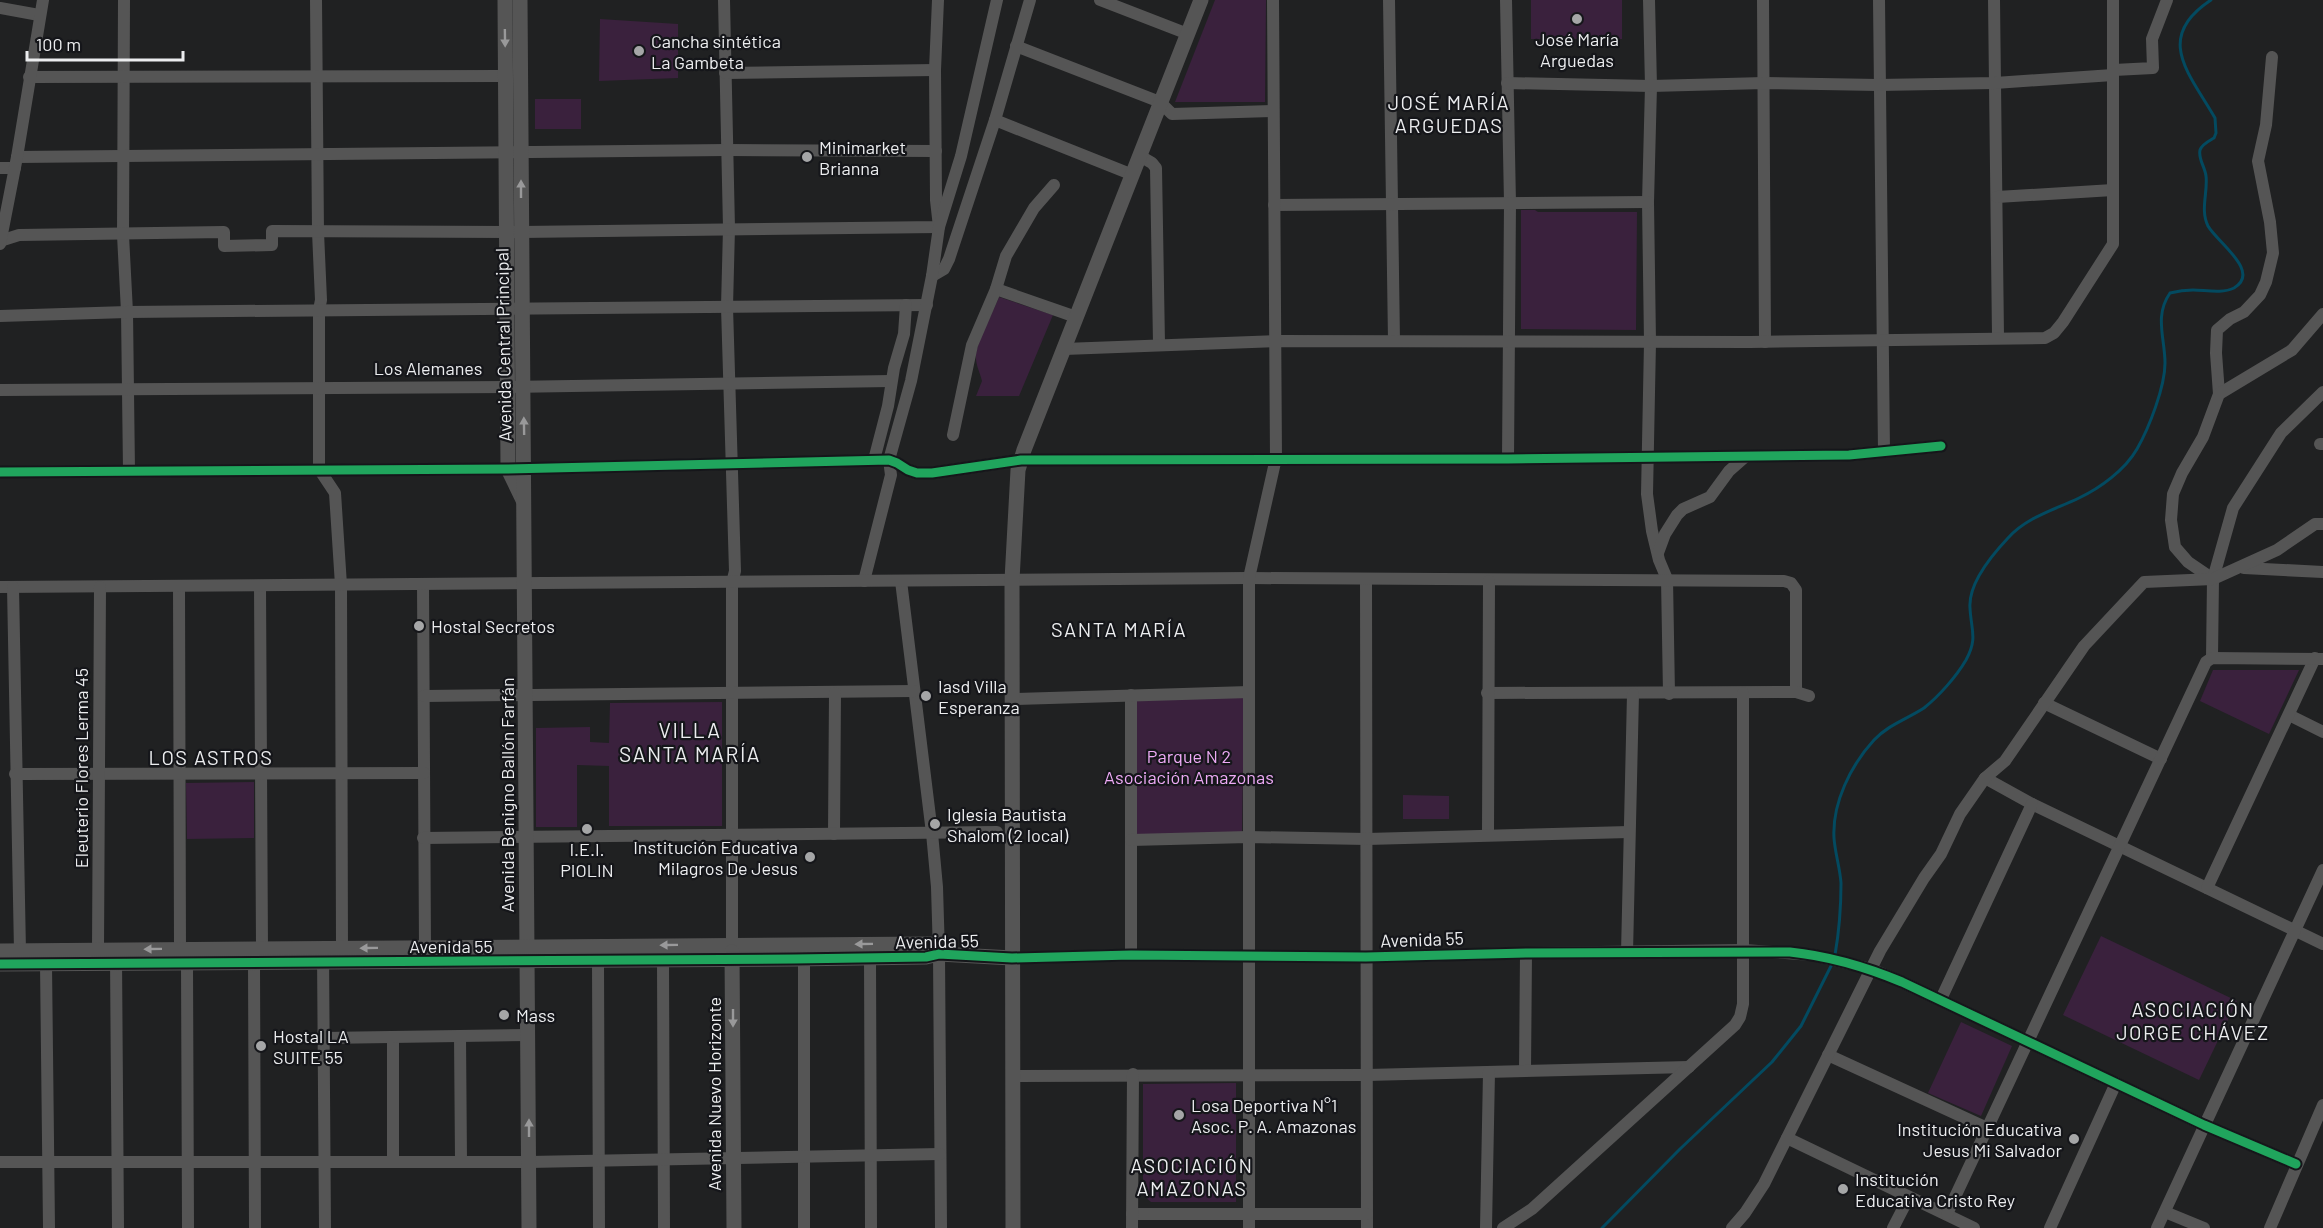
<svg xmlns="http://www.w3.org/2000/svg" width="2323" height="1228" font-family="Barlow,sans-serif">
  <rect width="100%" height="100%" fill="#202122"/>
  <g fill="#3a213d">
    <polygon points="1215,0 1266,0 1265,102 1175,102"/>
    <rect x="1531" y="0" width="91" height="39"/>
    <polygon points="600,19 678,24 678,78 599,81"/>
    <rect x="535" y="99" width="46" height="30"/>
    <polygon points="1521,210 1535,210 1538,212 1637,212 1636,330 1521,329"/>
    <path d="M999,297L1053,315L1019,396H976L982,381C980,372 975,364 976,354C978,340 993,312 999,297Z"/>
    <polygon points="2213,670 2299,670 2269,734 2200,701"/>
    <polygon points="1244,697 1242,833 1135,835 1135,700"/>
    <polygon points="722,702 722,826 609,826 609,766 577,765 577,827 536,827 536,728 590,727 590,742 609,743 610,703"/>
    <polygon points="254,782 254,838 187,839 186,783"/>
    <polygon points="1403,795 1449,796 1449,819 1403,819"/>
    <polygon points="2101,936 2237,1001 2199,1080 2063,1015"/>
    <polygon points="1961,1022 2012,1046 1981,1116 1928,1093"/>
    <polygon points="1236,1083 1236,1202 1151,1202 1143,1195 1143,1084"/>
  </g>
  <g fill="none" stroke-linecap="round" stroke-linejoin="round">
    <g stroke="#034a60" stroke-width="3">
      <path d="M1835,955C1839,932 1841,907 1841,883C1840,868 1835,853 1834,838C1832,803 1851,765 1874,740C1888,725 1907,719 1924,708C1939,696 1956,677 1966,660C1978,638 1971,630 1970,608C1968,583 1992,555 2008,538C2027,517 2054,510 2079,498C2100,488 2125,470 2137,449C2149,428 2165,387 2165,363C2165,338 2154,316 2170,293C2178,291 2185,290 2193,290C2205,290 2222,294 2234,288C2262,272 2216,241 2208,226C2200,210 2208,192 2206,176C2205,167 2198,159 2200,150C2202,144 2209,141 2214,138L2216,133L2215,118C2190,74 2153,38 2211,0"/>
      <polyline points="1602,1228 1680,1149 1772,1062 1801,1026 1833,962"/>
    </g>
    <g stroke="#555" stroke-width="12">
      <polyline points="124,0 123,235 127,312 129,471"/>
      <polyline points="316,0 318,232 321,300 319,310 319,469 335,493 341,585 342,949"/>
      <polyline points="724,0 729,228 727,307 735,571 732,583 732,945"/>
      <polyline points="1100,0 1188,34"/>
      <polyline points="1389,0 1394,341"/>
      <polyline points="1506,0 1510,203 1508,459"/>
      <polyline points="1649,0 1651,86 1648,202 1650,342 1647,494 1652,531 1659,560 1667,579 1669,694"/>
      <polyline points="1763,0 1765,342"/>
      <polyline points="1879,0 1884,452"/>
      <polyline points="1994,0 1998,337"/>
      <polyline points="0,8 39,15"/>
      <polyline points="1016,46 1160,102 1172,114 1273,111"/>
      <polyline points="2114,70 2153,68 2152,39 2167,0"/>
      <polyline points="725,73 935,70"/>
      <polyline points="29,77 506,76"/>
      <polyline points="1507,83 1651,86 1764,83 1878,85 1995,83 2113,75"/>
      <polyline points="995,120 1133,175"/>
      <polyline points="1140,156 1152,163 1156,168 1159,344"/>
      <polyline points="17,157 727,150 936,151"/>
      <polyline points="0,168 15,168"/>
      <polyline points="1997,197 2113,190"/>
      <polyline points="1274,205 1648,202"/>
      <polyline points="0,241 19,235 224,232 224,246 272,245 272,231 521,232 939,227 936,200 935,70 938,0"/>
      <polyline points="0,244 17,157 43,0"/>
      <polyline points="932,276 944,269 949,259 995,120 1030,0"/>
      <polyline points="996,289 1076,317"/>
      <polyline points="0,316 127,312 927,305"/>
      <polyline points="1064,349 1276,341 1750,342 2045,338 2054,333 2063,322 2113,244 2113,0"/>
      <polyline points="0,390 508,387 891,381"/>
      <polyline points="2219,394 2216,353 2217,330 2230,319 2244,312 2260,295 2266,282 2273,253 2270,222 2258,161 2266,125 2272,57"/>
      <polyline points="953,435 972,345 996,289 1006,256 1034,208 1054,185"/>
      <polyline points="2320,444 2323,444"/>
      <polyline points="874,460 888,406 894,368 904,334 906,305"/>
      <polyline points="0,472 508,469 889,460 897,463 908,470 917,473 932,473 1021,460 1508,459 1849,455 1941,446"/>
      <polyline points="1658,553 1665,534 1677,515 1683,509 1710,497 1729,471 1746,456"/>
      <polyline points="2244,568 2323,572"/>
      <polyline points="1366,579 1367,1228"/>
      <polyline points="2213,579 2188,562 2175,547 2171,520 2173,494 2182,473 2203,437 2219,394 2292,350 2323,314"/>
      <polyline points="864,581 891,475 889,460 911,381 932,276 939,227 961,156 997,0"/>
      <polyline points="901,581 932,833 937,887 939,954 941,1228"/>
      <polyline points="423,584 425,948"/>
      <polyline points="179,586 180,949"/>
      <polyline points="260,586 262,948"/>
      <polyline points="0,587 1249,578 1784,581 1791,583 1796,590 1796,692"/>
      <polyline points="13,587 20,951"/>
      <polyline points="2212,658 2213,579 2233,508 2281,433 2323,392"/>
      <polyline points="1487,693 1796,692 1809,696"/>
      <polyline points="1131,695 1131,955"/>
      <polyline points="424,696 914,691"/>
      <polyline points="1012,699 1249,692"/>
      <polyline points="2044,703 2161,759"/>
      <polyline points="2289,715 2323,732"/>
      <polyline points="15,774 424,773"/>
      <polyline points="1985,778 2032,804 2323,944"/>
      <polyline points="834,834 835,693"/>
      <polyline points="1488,835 1489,581"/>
      <polyline points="423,838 997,832"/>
      <polyline points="1131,840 1248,837 1367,839 1629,832"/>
      <polyline points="2207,888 2315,658"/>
      <polyline points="98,950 100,587"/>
      <polyline points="323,953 325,1228"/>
      <polyline points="1627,953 1633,694"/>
      <polyline points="116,957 118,1228"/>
      <polyline points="870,958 871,1228"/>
      <polyline points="1012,958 1131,955 1366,957 1526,953 1744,950 1813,955 1871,969 1902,982 2204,1125 2296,1164"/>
      <polyline points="804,959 804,1228"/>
      <polyline points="598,961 599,1228"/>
      <polyline points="663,961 664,1228"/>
      <polyline points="187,963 188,1228"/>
      <polyline points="254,963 255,1228"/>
      <polyline points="46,964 49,1228"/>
      <polyline points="1941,999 2032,804"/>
      <polyline points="460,1036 461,1161"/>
      <polyline points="393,1037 393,1162"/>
      <polyline points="323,1038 528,1035"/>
      <polyline points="1828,1055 1987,1128"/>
      <polyline points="1525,1071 1526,953"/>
      <polyline points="1013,1076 1367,1075 1689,1067"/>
      <polyline points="1787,1138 1974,1228"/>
      <polyline points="0,1162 529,1162 940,1154"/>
      <polyline points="2165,1212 2204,1228"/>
      <polyline points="1132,1214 1367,1214"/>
      <polyline points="1947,1214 2206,662 2212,658 2323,659"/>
      <polyline points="1132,1228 1133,1074"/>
      <polyline points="1249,1228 1249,578 1276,458 1273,0"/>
      <polyline points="1486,1228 1489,1072"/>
      <polyline points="1503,1228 1532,1209 1735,1025 1740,1017 1743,1004 1743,693"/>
      <polyline points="1732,1228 1745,1213 1764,1184 1880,951 1924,878 1941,854 1960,814 1985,778 2005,761 2084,646 2144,582 2213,579 2277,550 2315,524 2323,524"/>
      <polyline points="1893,1228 1909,1197"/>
      <polyline points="2050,1228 2116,1083"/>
      <polyline points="2157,1228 2323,870"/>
      <polyline points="2270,1228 2323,1105"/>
    </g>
    <g stroke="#555" stroke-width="15">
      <polyline points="505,0 508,469 523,500"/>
      <polyline points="520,0 529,1228"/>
      <polyline points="0,951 930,944 939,954"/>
      <polyline points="732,952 734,1228"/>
      <polyline points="0,964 794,959 926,957 939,954 1012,958"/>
      <polyline points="1013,1228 1012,580 1018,470 1024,450 1201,0"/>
    </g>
    <defs>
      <g id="cycleway">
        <polyline points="0,472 508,469 889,460 897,463 908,470 917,473 932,473 1021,460 1508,459 1849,455 1941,446"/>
        <path d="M0,964L794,959L926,957L939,954L1012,958L1131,955L1366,957L1526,953L1790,952C1829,956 1866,967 1902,982L2204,1125L2296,1164"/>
      </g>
    </defs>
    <use href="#cycleway" stroke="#15161a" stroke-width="13"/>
    <use href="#cycleway" stroke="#20a55d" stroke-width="9"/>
  </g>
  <defs><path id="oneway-solid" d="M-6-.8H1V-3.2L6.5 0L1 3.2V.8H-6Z" transform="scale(1.5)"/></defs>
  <g fill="#99999a">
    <use href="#oneway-solid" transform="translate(505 38) rotate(89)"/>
    <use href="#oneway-solid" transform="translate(521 189) rotate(-90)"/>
    <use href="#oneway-solid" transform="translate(524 426) rotate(-91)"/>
    <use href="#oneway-solid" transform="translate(864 944) rotate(179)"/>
    <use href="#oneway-solid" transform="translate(669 945) rotate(179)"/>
    <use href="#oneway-solid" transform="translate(369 948) rotate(179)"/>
    <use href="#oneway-solid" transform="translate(153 949) rotate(179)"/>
    <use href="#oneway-solid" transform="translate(733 1018) rotate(90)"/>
    <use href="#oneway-solid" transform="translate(529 1128) rotate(-90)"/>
  </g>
  <g fill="#a5a6a7" stroke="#15161a" stroke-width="2">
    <circle cx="1577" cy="19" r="6"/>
    <circle cx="639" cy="51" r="6"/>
    <circle cx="807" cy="157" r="6"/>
    <circle cx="419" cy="626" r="6"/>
    <circle cx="926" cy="696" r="6"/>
    <circle cx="935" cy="824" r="6"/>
    <circle cx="587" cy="829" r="6"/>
    <circle cx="810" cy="857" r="6"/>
    <circle cx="504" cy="1015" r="6"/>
    <circle cx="261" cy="1046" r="6"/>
    <circle cx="1179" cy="1115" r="6"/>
    <circle cx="2074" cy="1139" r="6"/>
    <circle cx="1843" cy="1189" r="6"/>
  </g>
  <g text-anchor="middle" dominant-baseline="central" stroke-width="4.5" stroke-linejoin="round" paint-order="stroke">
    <g font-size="18" fill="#ecedef" stroke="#15161a" text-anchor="start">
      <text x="1577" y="39" text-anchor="middle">José María<tspan x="1577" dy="21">Arguedas</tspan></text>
      <text x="651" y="41">Cancha sintética<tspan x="651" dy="21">La Gambeta</tspan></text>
      <text x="819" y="147">Minimarket<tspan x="819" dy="21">Brianna</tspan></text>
      <text x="431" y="626">Hostal Secretos</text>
      <text x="938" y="686">Iasd Villa<tspan x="938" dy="21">Esperanza</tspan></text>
      <text x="947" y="814">Iglesia Bautista<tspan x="947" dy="21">Shalom (2 local)</tspan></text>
      <text x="798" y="847" text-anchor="end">Institución Educativa<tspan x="798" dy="21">Milagros De Jesus</tspan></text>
      <text x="587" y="849" text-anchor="middle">I.E.I.<tspan x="587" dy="21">PIOLIN</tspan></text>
      <text x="516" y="1015">Mass</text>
      <text x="273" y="1036">Hostal LA<tspan x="273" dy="21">SUITE 55</tspan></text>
      <text x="1191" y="1105">Losa Deportiva N°1<tspan x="1191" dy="21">Asoc. P. A. Amazonas</tspan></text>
      <text x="2062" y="1129" text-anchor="end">Institución Educativa<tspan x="2062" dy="21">Jesus Mi Salvador</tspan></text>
      <text x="1855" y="1179">Institución<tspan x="1855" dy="21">Educativa Cristo Rey</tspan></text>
    </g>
    <g font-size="18" fill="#ecedef" stroke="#15161a">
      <text transform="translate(503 345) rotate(-91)">Avenida Central Principal</text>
      <text x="428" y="368">Los Alemanes</text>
      <text transform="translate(81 768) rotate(-90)">Eleuterio Flores Lerma 45</text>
      <text transform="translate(507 795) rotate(-90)">Avenida Benigno Ballón Farfán</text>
      <text transform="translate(1422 939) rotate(-2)">Avenida 55</text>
      <text transform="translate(937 941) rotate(-1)">Avenida 55</text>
      <text x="451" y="946">Avenida 55</text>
      <text transform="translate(714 1094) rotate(-90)">Avenida Nuevo Horizonte</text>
    </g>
    <g font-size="18" fill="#eeaaf6" stroke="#15161a">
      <text x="1189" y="756">Parque N 2<tspan x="1189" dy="21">Asociación Amazonas</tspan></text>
    </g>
    <g font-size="20" letter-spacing="1.5" fill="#ecedef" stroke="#15161a">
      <text x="1449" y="102">JOSÉ MARÍA<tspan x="1449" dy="23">ARGUEDAS</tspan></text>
      <text x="1119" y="629">SANTA MARÍA</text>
      <text x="211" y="757">LOS ASTROS</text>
      <text x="2193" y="1009">ASOCIACIÓN<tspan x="2193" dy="23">JORGE CHÁVEZ</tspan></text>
      <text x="1192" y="1165">ASOCIACIÓN<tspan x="1192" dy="23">AMAZONAS</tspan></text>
    </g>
    <g font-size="21" letter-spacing="1.5" fill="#ecedef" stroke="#15161a">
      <text x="690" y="729">VILLA<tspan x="690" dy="24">SANTA MARÍA</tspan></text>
    </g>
  </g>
  <path d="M27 51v9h156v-9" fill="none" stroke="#ecedef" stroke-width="3"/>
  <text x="36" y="51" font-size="18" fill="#ecedef" stroke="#15161a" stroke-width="4.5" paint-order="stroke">100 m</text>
</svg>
